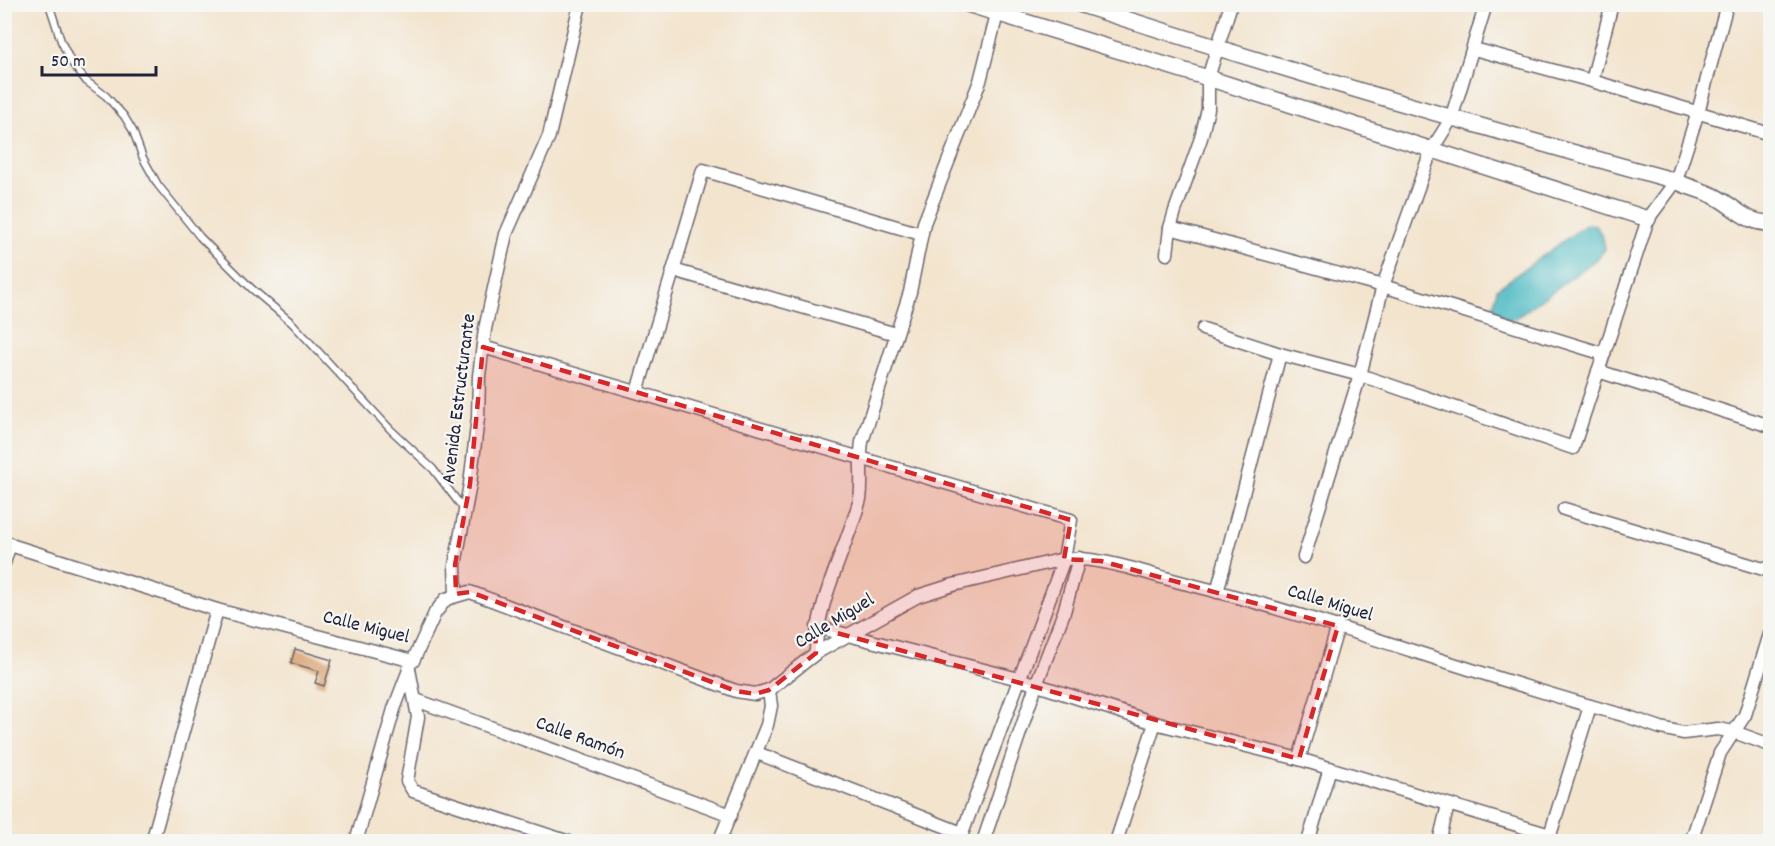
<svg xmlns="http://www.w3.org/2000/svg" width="1775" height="846" font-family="Dekko,sans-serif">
  <rect width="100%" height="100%" fill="#f6f6f2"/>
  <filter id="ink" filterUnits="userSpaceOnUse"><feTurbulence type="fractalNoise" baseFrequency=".0167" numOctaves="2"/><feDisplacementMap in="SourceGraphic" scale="12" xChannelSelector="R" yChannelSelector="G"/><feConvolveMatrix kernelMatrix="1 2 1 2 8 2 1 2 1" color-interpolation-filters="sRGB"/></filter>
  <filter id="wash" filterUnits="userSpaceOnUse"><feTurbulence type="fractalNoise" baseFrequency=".008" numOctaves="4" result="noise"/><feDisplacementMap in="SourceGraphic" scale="24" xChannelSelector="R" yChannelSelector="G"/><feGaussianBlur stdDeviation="1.35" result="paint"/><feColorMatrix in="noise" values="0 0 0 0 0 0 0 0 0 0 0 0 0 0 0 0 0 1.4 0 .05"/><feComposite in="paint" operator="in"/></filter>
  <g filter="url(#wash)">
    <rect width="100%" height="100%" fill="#f3e4ce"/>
    <g fill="#4ab9c2" stroke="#366e7e" stroke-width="1.5">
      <polygon points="1587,224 1596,225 1603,238 1605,249 1598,258 1516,318 1509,320 1495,312 1494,305 1497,289"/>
      <path d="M466,831L477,834L482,841H424C437,832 450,832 466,831Z"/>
    </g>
    <g id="blocks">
      <polygon fill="#d89e6a" points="295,649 332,660 324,686 315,683 319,671 291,663"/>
    </g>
  </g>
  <g filter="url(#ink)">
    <use href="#blocks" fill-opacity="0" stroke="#6b666e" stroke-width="1.5"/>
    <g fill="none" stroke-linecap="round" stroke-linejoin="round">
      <defs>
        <polyline id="service" points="49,4 61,41 71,62 86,81 106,96 124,116 133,131 143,158 158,185 200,237 251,288 292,323 391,430 433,469 465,511"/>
        <g id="minor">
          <polyline points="1474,49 1592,81 1770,134"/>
          <polyline points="1592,81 1612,4"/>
          <polyline points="1170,228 1383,286 1604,354"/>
          <polyline points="1167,254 1170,228 1175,211 1201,138 1208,109 1208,78 1231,4"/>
          <polyline points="673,270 896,334"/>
          <polyline points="1203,329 1280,354 1360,375 1573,448 1648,219 1676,181 1698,112 1727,4"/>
          <polyline points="483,347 1071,520 1064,559 959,842"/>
          <polyline points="1598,371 1770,426"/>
          <polyline points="637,392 703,170 921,234"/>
          <polyline points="1564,509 1770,571"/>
          <path d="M4,543L217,610L413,661L435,613L446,599L470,592L736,691L755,694L769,690L816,653L918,596L953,585L1064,559C1101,556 1150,575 1188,584C1335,621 1477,676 1623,715L1661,728L1683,733L1718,729L1734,732L1770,745"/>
          <polyline points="1304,557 1360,375 1383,286 1431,151 1451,119 1486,4"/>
          <polyline points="4,563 10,544"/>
          <polyline points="1217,592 1280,354"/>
          <polyline points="456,594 455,565 470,484 478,418 479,376 485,329 506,234 549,136 580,4"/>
          <polyline points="817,627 1019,679 1155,723 1299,759 1550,835 1590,706"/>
          <path d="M816,653C815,605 847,547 860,499C863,480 859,461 862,442L910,292L924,223L980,81L997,14"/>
          <polyline points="409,669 418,717 407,781 413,791 569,842"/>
          <polyline points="416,700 731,815"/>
          <polyline points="757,753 962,833"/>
          <polyline points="1299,759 1338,626"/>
          <polyline points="152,842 217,610"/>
          <polyline points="356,842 394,709 409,670"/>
          <polyline points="719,842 767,725 771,706 769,690"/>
          <polyline points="983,842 1036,685 1064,612 1079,558"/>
          <polyline points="1116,842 1155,723"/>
          <polyline points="1308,842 1330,768"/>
          <polyline points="1439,842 1448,805"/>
          <polyline points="1691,842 1720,753 1745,715 1770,634"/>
        </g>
        <g id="tertiary">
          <polyline points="967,4 1208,78 1648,219"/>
          <path d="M1079,4C1277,68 1476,126 1676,181C1689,188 1703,190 1716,197C1735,207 1746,223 1770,223"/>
        </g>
      </defs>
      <use href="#service" stroke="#6b666e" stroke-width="9"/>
      <use href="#minor" stroke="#6b666e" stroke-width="15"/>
      <use href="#tertiary" stroke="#6b666e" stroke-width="18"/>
      <use href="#service" stroke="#fff" stroke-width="6"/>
      <use href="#minor" stroke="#fff" stroke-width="12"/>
      <use href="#tertiary" stroke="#fff" stroke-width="15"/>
    </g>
  </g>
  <path fill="#d62828" fill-opacity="0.2" stroke="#d62828" stroke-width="4.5" stroke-dasharray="12 8" stroke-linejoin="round" d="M483,347L1071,520L1064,559L1101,561L1338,626L1299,759L815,627L816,653L769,690L755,694L736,691L470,592L456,594L455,565L470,484Z"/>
  <g text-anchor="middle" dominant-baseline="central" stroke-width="4.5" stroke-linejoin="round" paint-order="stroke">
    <g font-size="20" fill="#22223b" stroke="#f6f6f2">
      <text transform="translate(460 399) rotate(-83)">Avenida Estructurante</text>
      <text transform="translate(1330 604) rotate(17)">Calle Miguel</text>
      <text transform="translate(835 622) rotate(-31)">Calle Miguel</text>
      <text transform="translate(366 628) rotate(14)">Calle Miguel</text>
      <text transform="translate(580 739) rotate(20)">Calle Ramón</text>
    </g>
  </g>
  <rect width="1775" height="846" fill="none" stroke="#f6f6f2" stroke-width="24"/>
  <path d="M42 66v9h114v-9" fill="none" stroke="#22223b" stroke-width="3"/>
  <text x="51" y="66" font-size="18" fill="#22223b" stroke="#f6f6f2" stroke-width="4.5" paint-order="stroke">50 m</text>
</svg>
